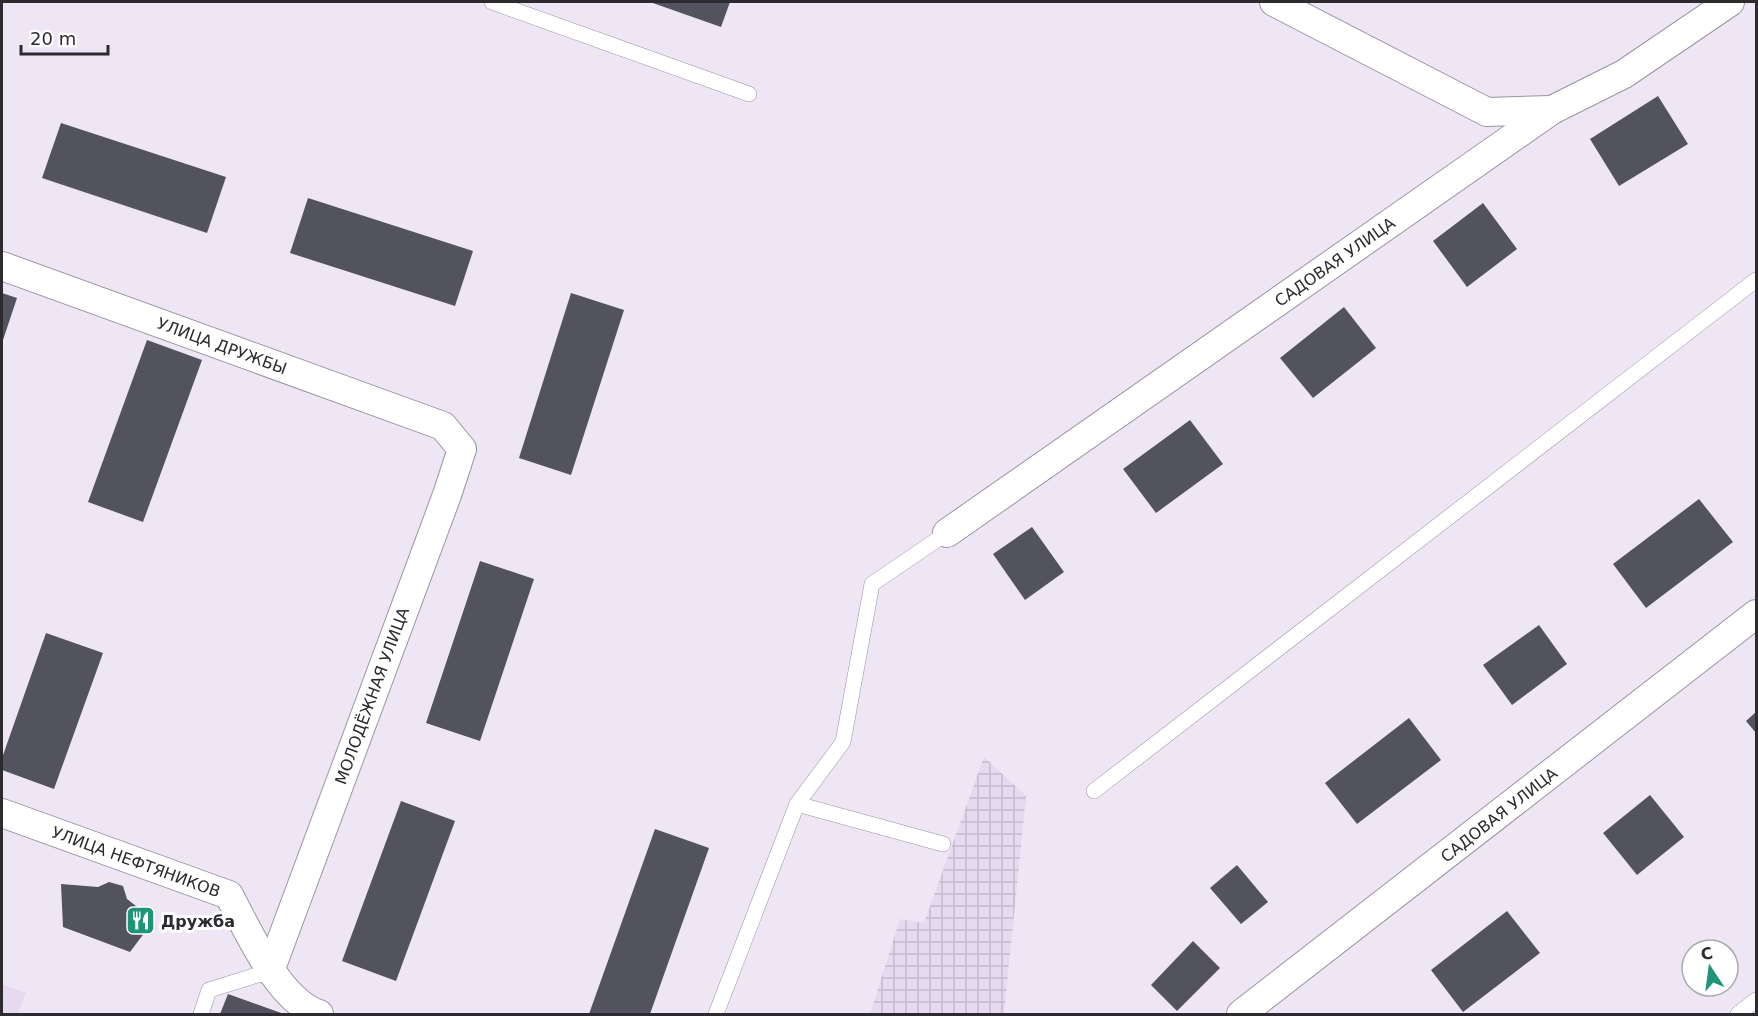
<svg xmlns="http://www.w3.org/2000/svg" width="1758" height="1016" font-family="'DejaVu Sans',sans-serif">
  <defs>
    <pattern id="industrial-grid" width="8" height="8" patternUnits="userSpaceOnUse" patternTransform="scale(1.5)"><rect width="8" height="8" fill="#e5daef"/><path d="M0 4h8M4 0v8" fill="none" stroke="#c5bbcd"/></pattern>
  </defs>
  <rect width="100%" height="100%" fill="#eee6f4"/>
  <polygon fill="#e5daef" points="2,984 26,993 18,1014 2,1014"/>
  <polygon fill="url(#industrial-grid)" points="984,757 1026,796 1004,1014 870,1014 900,919 924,923"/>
  <g fill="#52535f">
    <polygon points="650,2 730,2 721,27"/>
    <polygon points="1658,96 1688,144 1619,186 1590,139"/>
    <polygon points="61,123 226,177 207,233 42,178"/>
    <polygon points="308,198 473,251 455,306 290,253"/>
    <polygon points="1483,203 1517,249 1467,287 1433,241"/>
    <polygon points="2,293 17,298 2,343"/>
    <polygon points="571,293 624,310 571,475 519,458"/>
    <polygon points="1344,307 1376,348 1313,398 1280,358"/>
    <polygon points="147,340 202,360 143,522 88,502"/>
    <polygon points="1190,420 1223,464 1156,513 1123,469"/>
    <polygon points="1699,499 1733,542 1646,608 1613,564"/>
    <polygon points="1032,527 1064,572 1025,600 993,554"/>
    <polygon points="480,561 534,579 480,741 426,723"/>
    <polygon points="1539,625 1567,664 1512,705 1483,665"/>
    <polygon points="46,633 103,653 54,789 2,770 2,758"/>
    <polygon points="1756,712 1756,733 1746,721"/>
    <polygon points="1409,718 1441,760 1357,824 1325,783"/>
    <polygon points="1650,795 1684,837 1637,875 1603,833"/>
    <polygon points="401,801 455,821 396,981 342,961"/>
    <polygon points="655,829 709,848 650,1014 589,1014"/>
    <polygon points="1237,865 1268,902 1241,924 1210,888"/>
    <polygon points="109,882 123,886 127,899 154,920 130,952 63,927 61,884 98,887"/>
    <polygon points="1507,911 1540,953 1463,1012 1431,970"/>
    <polygon points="1193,941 1220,968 1177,1011 1151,985"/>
    <polygon points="228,994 284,1014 220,1014"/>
  </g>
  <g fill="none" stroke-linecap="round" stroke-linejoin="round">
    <defs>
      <g id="service">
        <polyline points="492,2 749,94"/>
        <polyline points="1094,791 1756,280"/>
        <polyline points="797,804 843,742 872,584 947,533"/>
        <polyline points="201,1014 209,990 270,971"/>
        <polyline points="716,1014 797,804 943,844"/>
        <polyline points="1738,1014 1756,1000"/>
      </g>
      <g id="minor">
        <polyline points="1274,2 1487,112 1552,110"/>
        <polyline points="2,266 443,426 462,449 447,495 270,971"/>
        <polyline points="947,533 1552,110 1624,74 1730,2"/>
        <path d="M2,813L229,895C248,931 279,1001 319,1014"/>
        <polyline points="1241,1014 1756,614"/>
      </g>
    </defs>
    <use href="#service" stroke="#9b95a1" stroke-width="16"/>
    <use href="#minor" stroke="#9b95a1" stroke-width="30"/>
    <use href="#service" stroke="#fff" stroke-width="15"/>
    <use href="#minor" stroke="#fff" stroke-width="28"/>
  </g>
  <defs>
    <symbol id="restaurant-square" viewBox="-11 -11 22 22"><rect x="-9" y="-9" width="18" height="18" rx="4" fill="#1e9579" stroke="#fff"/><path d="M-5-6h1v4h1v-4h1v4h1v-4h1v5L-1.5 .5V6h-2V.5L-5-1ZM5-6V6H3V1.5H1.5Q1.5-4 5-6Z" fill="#fff"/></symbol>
  </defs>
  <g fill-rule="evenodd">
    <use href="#restaurant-square" x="124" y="904" width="33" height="33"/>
  </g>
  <g text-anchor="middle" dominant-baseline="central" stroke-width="6" stroke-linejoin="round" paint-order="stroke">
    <g font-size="16" fill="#2d2a30" stroke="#fff">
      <text transform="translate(1335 262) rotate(-35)">САДОВАЯ УЛИЦА</text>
      <text transform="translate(222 346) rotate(20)">УЛИЦА ДРУЖБЫ</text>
      <text transform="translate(372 696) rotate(-70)">МОЛОДЁЖНАЯ УЛИЦА</text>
      <text transform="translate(1499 815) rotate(-38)">САДОВАЯ УЛИЦА</text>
      <text transform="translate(136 862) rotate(20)">УЛИЦА НЕФТЯНИКОВ</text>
    </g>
    <g font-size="16" font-weight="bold" fill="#2d2a30" stroke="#fff" text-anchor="start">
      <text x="161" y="921">Дружба</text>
    </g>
  </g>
  <rect width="1758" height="1016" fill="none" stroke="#2d2a30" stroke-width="6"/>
  <g transform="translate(1710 968) rotate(347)"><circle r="28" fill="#ffffff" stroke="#abaaac" stroke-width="1.5"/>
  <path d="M0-4.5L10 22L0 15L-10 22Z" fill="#1e9579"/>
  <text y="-9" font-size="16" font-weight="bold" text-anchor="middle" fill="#2d2a30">С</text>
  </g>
  <path d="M21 45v9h87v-9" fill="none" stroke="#2d2a30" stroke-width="3"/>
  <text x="30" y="45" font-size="18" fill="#2d2a30" stroke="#ffffff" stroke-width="4.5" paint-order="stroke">20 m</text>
</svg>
